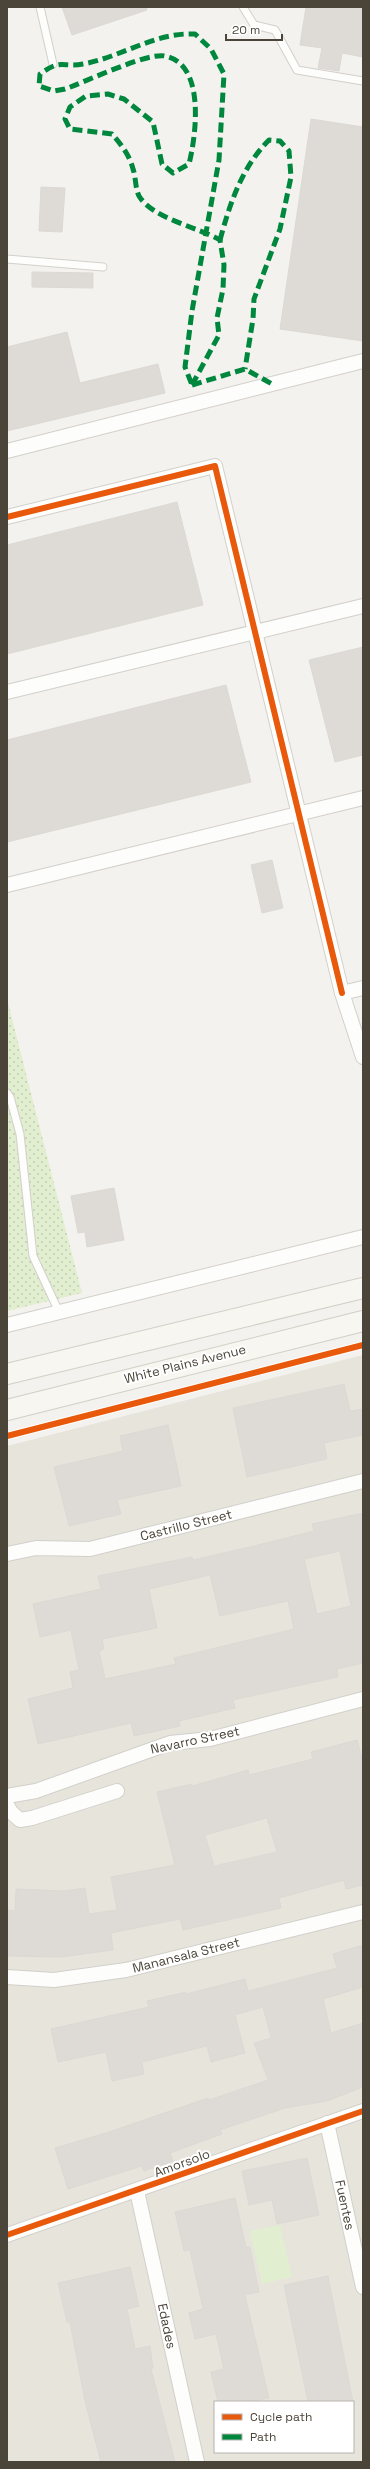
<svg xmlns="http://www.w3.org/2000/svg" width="370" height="2469" font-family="'Space Grotesk',sans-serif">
  <defs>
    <pattern id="grass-dots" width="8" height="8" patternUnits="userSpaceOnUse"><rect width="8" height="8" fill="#e1eecf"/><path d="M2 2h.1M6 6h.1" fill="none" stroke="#c3cdb2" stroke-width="1.8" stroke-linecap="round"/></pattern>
  </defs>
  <rect width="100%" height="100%" fill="#f4f2ee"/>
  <path fill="#e7e4dc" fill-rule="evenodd" d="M363,1355V2462H7V1446ZM215,2402H353V2452H215Z"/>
  <polygon fill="url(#grass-dots)" points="7,999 82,1293 7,1311"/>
  <polygon fill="#e1eecf" points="280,2225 292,2277 262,2284 250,2231"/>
  <g fill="#dedbd6" stroke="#dcd9d4" fill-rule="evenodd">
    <polygon points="62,7 146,7 147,10 72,35"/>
    <polygon points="306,7 363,7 363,57 342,53 339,71 318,68 322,48 300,45"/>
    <polygon points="311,119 363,127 363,341 280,329"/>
    <polygon points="41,187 65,188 62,232 39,231"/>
    <polygon points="32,272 93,273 93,288 32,287"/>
    <polygon points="67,332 80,383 158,364 165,393 7,431 7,347"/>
    <polygon points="177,502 203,605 7,654 7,545"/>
    <polygon points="363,647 363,755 335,762 309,660"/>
    <polygon points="226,685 251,782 7,842 7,740"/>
    <polygon points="272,860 283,908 262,913 251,865"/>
    <polygon points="114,1188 124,1240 87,1247 85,1232 78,1233 71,1196"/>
    <polygon points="344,1384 350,1411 363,1409 363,1435 324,1443 327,1459 247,1477 233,1408"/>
    <polygon points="168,1425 181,1486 117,1500 121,1514 69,1526 54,1467 123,1451 120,1436"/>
    <path d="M363,1513V1663L337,1669L338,1677L233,1700L235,1708L179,1721L180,1726L134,1736L131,1723L38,1744L28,1699L73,1688L70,1672L79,1670L71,1630L40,1637L33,1604L101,1589L98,1576L192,1557L193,1560L258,1545L314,1531L312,1524ZM340,1551L351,1606L317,1614L304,1559ZM210,1575L220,1616L288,1601L294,1629L174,1658L176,1664L105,1679L99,1651L104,1649L102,1639L157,1628L149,1589Z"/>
    <path d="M357,1740L363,1762V1885L346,1889L344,1880L279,1898L281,1908L183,1930L180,1919L111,1933L113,1950L61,1957L7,1956V1910L15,1911L16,1889L64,1891L85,1888L89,1914L117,1910L111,1877L175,1865L157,1792L192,1784V1786L248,1770L249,1775L313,1759L311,1752ZM267,1818L277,1852L214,1866L205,1835Z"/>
    <polygon points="363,1945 363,1987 323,1999 331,2033 363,2023 363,2087 327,2101 285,2108 220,2130 222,2134 170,2153 173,2161 144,2171 142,2166 68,2189 55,2148 109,2132 208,2098 209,2100 268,2080 254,2043 271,2038 263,2007 235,2015 245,2053 211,2062 207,2046 142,2062 144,2074 112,2081 106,2052 58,2062 51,2029 149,2007 147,2001 186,1992 186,1994 245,1979 248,1991 337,1968 333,1954"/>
    <polygon points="307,2158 319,2215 277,2224 272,2200 249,2205 242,2171"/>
    <polygon points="235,2198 246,2247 250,2247 259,2292 245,2295 269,2398 249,2402 218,2402 211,2372 224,2369 216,2334 195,2339 189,2313 203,2309 190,2250 184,2251 175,2212"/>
    <polygon points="130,2267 139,2306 127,2309 135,2349 150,2346 153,2368 151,2369 175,2462 101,2462 85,2401 70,2322 67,2322 58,2283"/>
    <polygon points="328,2276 353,2402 308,2402 284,2285"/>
  </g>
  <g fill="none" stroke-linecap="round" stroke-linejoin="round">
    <defs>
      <g id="lane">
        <polyline points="40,7 53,64"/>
        <polyline points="243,7 254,25 275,30 297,70 363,81"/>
        <polyline points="7,259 103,267"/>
        <polyline points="7,1093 10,1097 20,1134 33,1256 59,1312"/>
      </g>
      <g id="street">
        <polyline points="7,451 363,361"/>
        <polyline points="7,517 215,466 342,993"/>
        <polyline points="7,692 363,606"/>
        <polyline points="7,885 363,798"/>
        <polyline points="363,988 342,993 363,1057"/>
        <polyline points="7,1325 363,1237"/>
        <polyline points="7,1554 36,1548 90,1549 363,1481"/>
        <polyline points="7,1796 36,1791 170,1743 210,1739 363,1699"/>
        <polyline points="7,1805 11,1812 20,1820 32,1818 117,1791"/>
        <polyline points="7,1977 54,1980 126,1970 363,1912"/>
        <polyline points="327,2123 363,2287"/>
        <polyline points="137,2191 197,2462"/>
        <polyline points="7,2235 363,2111"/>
      </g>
      <g id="secondary">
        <polyline points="7,1374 363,1288"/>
        <polyline points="7,1410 363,1321"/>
      </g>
    </defs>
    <use href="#lane" stroke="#d2d0cb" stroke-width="9"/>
    <use href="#street" stroke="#d2d0cb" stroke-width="16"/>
    <use href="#secondary" stroke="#d3cfc5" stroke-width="22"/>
    <use href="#lane" stroke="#fdfdfc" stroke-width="7"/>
    <use href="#street" stroke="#fdfdfc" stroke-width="14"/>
    <use href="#secondary" stroke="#f7f6f1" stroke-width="20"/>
    <g stroke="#00873e" stroke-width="5" stroke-dasharray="10 5" stroke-linecap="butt">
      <path d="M220,240C230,203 242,167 269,140L280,141L289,151L291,177L280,229L254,299L253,319L245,369"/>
      <path d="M192,385L219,335L217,318L223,289L224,265L220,240C198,227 153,219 139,196C135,188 136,177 133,169C130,156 121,144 112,134L70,129L65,119L70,107L86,96L108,94L124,99L153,122L162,164L173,173L189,164C196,136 206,64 165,56C148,52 85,82 65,89L54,91L39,86L40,74C62,58 62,68 83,64C122,57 155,32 195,34L211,49L224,74L219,160L192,311L185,367L192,385"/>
      <polyline points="192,385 245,369 272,384"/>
    </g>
    <defs>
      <g id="cycleway">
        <polyline points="7,517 215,466 342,993"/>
        <polyline points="7,1436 363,1345"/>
        <polyline points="7,2235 363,2111"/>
      </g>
    </defs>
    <use href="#cycleway" stroke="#fff" stroke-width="8"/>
    <use href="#cycleway" stroke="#e8590c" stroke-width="6"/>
  </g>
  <g text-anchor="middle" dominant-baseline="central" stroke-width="4" stroke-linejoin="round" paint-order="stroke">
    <g font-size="13" fill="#4b4439" stroke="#fff">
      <text transform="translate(185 1364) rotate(-14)">White Plains Avenue</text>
      <text transform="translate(186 1525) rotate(-14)">Castrillo Street</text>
      <text transform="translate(195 1740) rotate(-12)">Navarro Street</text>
      <text transform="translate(186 1955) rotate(-14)">Manansala Street</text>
      <text transform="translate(182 2163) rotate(-20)">Amorsolo</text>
      <text transform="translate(345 2205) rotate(78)">Fuentes</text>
      <text transform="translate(167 2326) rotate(78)">Edades</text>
    </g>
  </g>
  <rect width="370" height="2469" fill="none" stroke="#4b4439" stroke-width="16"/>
  <rect x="214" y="2401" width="140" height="52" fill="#ffffff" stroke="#b7b4b0"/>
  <rect x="222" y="2414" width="20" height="6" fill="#e8590c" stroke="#b7b4b0"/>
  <text x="250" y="2421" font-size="12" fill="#4b4439">Cycle path</text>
  <rect x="222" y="2434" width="20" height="6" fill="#00873e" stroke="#b7b4b0"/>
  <text x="250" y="2441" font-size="12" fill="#4b4439">Path</text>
  <path d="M226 34v6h56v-6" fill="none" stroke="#4b4439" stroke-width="2"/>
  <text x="232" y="34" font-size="12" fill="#4b4439" stroke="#ffffff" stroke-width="3" paint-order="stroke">20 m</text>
</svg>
